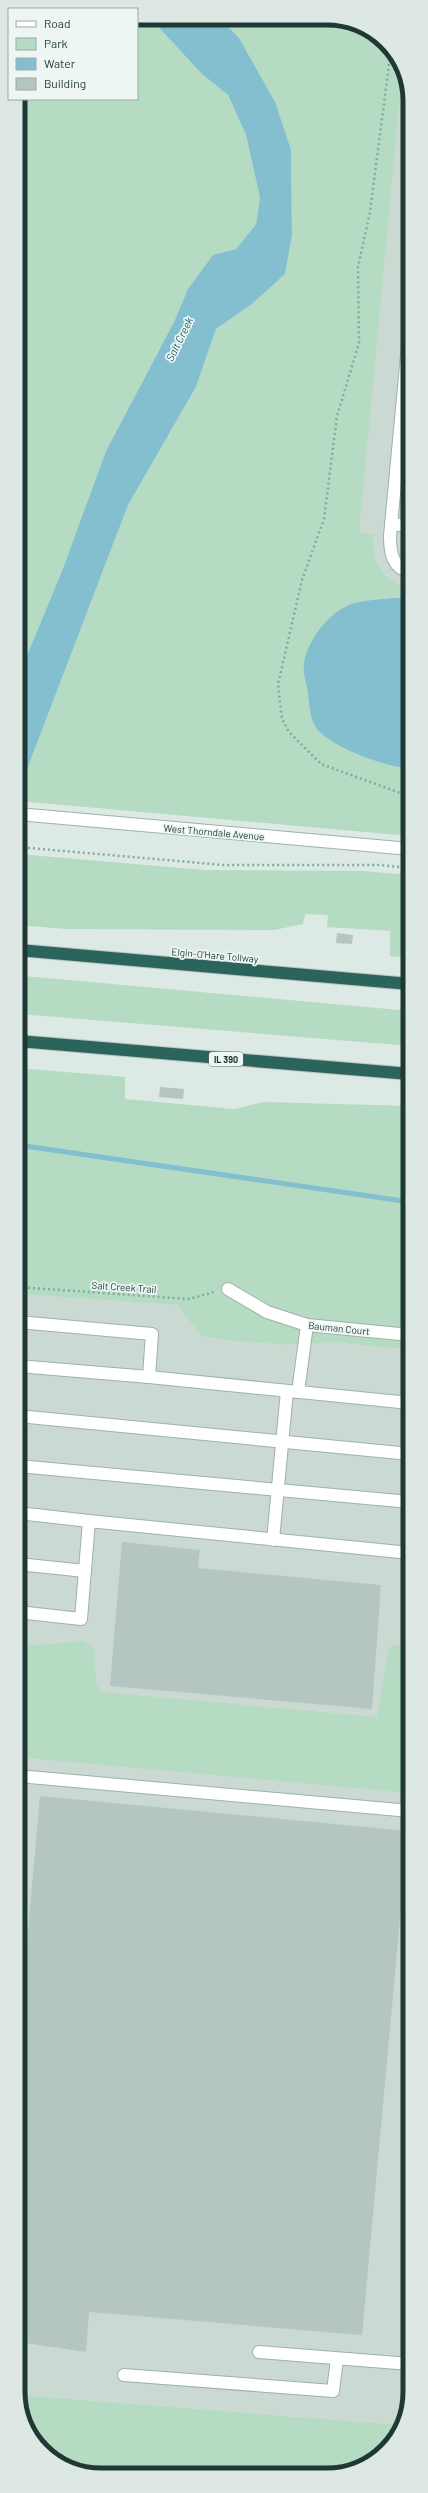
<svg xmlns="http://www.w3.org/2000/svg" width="428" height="2493" font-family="Barlow,sans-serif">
  <rect width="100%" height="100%" fill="#dde9e4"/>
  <g fill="#cbd9d3">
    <polygon points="402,76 410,95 410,588 397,586 380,570 374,558 374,535 358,533"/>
    <polygon points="18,1294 177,1305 201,1336 233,1341 285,1345 332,1342 410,1350 410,2393 403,2425 18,2395"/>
  </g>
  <g fill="#b5dbc2">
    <polygon points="137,18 151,19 202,74 228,95 246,135 260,198 256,224 236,249 213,255 188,289 174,322 106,451 62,571 18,677 18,99 137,99"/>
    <path d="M221,19L349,21L390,46L402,76L359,532L374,535C371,561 383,583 410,588V836L18,801V793L128,505L196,387L216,329L252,304L285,274L292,236L291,150L239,38Z"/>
    <polygon points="18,854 205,870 363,871 410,875 410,958 390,956 390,931 327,927 328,915 305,914 303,924 274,930 66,929 18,925"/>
    <polygon points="24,976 410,1011 410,1046 20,1014"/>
    <polygon points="18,1068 125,1077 125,1099 234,1109 264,1102 410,1106 410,1350 332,1342 285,1345 233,1341 201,1336 177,1305 18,1294"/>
    <polygon points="83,1641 94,1649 96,1683 100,1692 377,1717 389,1647 410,1641 410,1793 18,1757 18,1647"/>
    <path d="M18,2395L403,2425C380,2460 374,2464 333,2475L79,2472L38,2447Z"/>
  </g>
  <g fill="#84bfcf">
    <polygon points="151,19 221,19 239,38 275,102 291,150 292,236 285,274 252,304 216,329 196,387 128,505 18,793 18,677 62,571 106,451 174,322 188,289 213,255 236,249 256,224 260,198 246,135 228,95 202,74"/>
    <path d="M393,598H410V768C387,768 331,747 317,729C308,717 310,701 307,688C307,683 304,678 304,673C301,650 324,618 343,608C357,600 376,600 393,598Z"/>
  </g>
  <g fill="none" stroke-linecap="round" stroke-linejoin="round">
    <polyline stroke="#84bfcf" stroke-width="5" points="18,1145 410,1202"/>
  </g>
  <g fill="#b5c6c0">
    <polygon points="337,933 353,935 352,944 336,943"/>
    <polygon points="160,1087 184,1089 183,1099 159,1097"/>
    <polygon points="122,1542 200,1550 198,1568 381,1585 372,1709 110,1686"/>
    <polygon points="40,1796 408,1831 362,2335 89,2312 86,2352 18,2342 18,2042"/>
  </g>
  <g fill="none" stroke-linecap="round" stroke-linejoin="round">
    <defs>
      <g id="minor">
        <path d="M410,323L390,536C390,552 392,568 410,572"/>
        <polyline points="396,472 410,473"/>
        <polyline points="391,524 410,526"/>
        <polyline points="18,814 410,849"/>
        <polyline points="228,1289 267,1312 307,1325 410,1335"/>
        <polyline points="18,1322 152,1334 149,1377 410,1403"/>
        <polyline points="18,1366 149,1377"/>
        <polyline points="298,1392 307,1325"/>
        <polyline points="18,1416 410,1454"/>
        <polyline points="18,1466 410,1502"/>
        <polyline points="18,1513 89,1521"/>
        <polyline points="273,1540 287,1391"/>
        <polyline points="18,1564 85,1571"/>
        <polyline points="18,1612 81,1619 89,1521 410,1553"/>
        <polyline points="18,1776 410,1811"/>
        <polyline points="259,2352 410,2364"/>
        <polyline points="124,2375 333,2391 337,2359"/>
      </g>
      <g id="highway">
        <polyline points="18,950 410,984"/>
        <polyline points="18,1041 410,1074"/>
      </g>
    </defs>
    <use href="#minor" stroke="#a0b0ab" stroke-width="14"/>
    <use href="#highway" stroke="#bcc3c2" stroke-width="14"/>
    <g stroke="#7dada1" stroke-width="2.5" stroke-dasharray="2 3" stroke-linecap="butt">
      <polyline points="391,49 370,212 358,267 359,343 337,416 324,519 302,580 278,684 282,719 289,732 321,764 403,794 410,794"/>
      <polyline points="18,847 223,865 379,865 410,868"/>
      <polyline points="18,1287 189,1299 214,1292"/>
    </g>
    <use href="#minor" stroke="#fff" stroke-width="12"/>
    <use href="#highway" stroke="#2b645b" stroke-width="12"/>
  </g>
  <g text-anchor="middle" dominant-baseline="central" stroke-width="3.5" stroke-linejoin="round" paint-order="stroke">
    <rect fill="#edf6f2" stroke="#5d716c" stroke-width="1" x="209" y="1052" width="34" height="14" rx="3"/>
    <g font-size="9" font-weight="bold" fill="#1f3833">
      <text x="226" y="1059">IL 390</text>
    </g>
    <g font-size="10" fill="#1f3833" stroke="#edf6f2">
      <text transform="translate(214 832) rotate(5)">West Thorndale Avenue</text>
      <text transform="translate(215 955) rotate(5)">Elgin-O'Hare Tollway</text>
      <text transform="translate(124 1287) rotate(4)">Salt Creek Trail</text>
      <text transform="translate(339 1328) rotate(6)">Bauman Court</text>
    </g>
    <g font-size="11" font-style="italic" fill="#1a5e72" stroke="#edf6f2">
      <text transform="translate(179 339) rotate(-64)">Salt Creek</text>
    </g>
  </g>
  <path d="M0 0H428V2493H0ZM101 25H327A76 76 0 0 1 403 101V2392A76 76 0 0 1 327 2468H101A76 76 0 0 1 25 2392V101A76 76 0 0 1 101 25Z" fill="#dde7e3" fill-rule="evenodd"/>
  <path fill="none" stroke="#1f3833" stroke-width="5" d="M101 25H327A76 76 0 0 1 403 101V2392A76 76 0 0 1 327 2468H101A76 76 0 0 1 25 2392V101A76 76 0 0 1 101 25Z"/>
  <rect x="8" y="8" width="130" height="92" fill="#edf6f2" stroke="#9baaa6"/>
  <rect x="16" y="21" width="20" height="6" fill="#ffffff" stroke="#9baaa6"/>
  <text x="44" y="28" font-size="12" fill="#1f3833">Road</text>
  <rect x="16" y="38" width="20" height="12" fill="#b5dbc2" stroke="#9baaa6"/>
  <text x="44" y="48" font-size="12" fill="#1f3833">Park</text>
  <rect x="16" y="58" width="20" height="12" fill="#84bfcf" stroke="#9baaa6"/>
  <text x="44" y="68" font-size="12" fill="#1f3833">Water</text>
  <rect x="16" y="78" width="20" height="12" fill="#b5c6c0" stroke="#9baaa6"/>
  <text x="44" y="88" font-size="12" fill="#1f3833">Building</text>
</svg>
